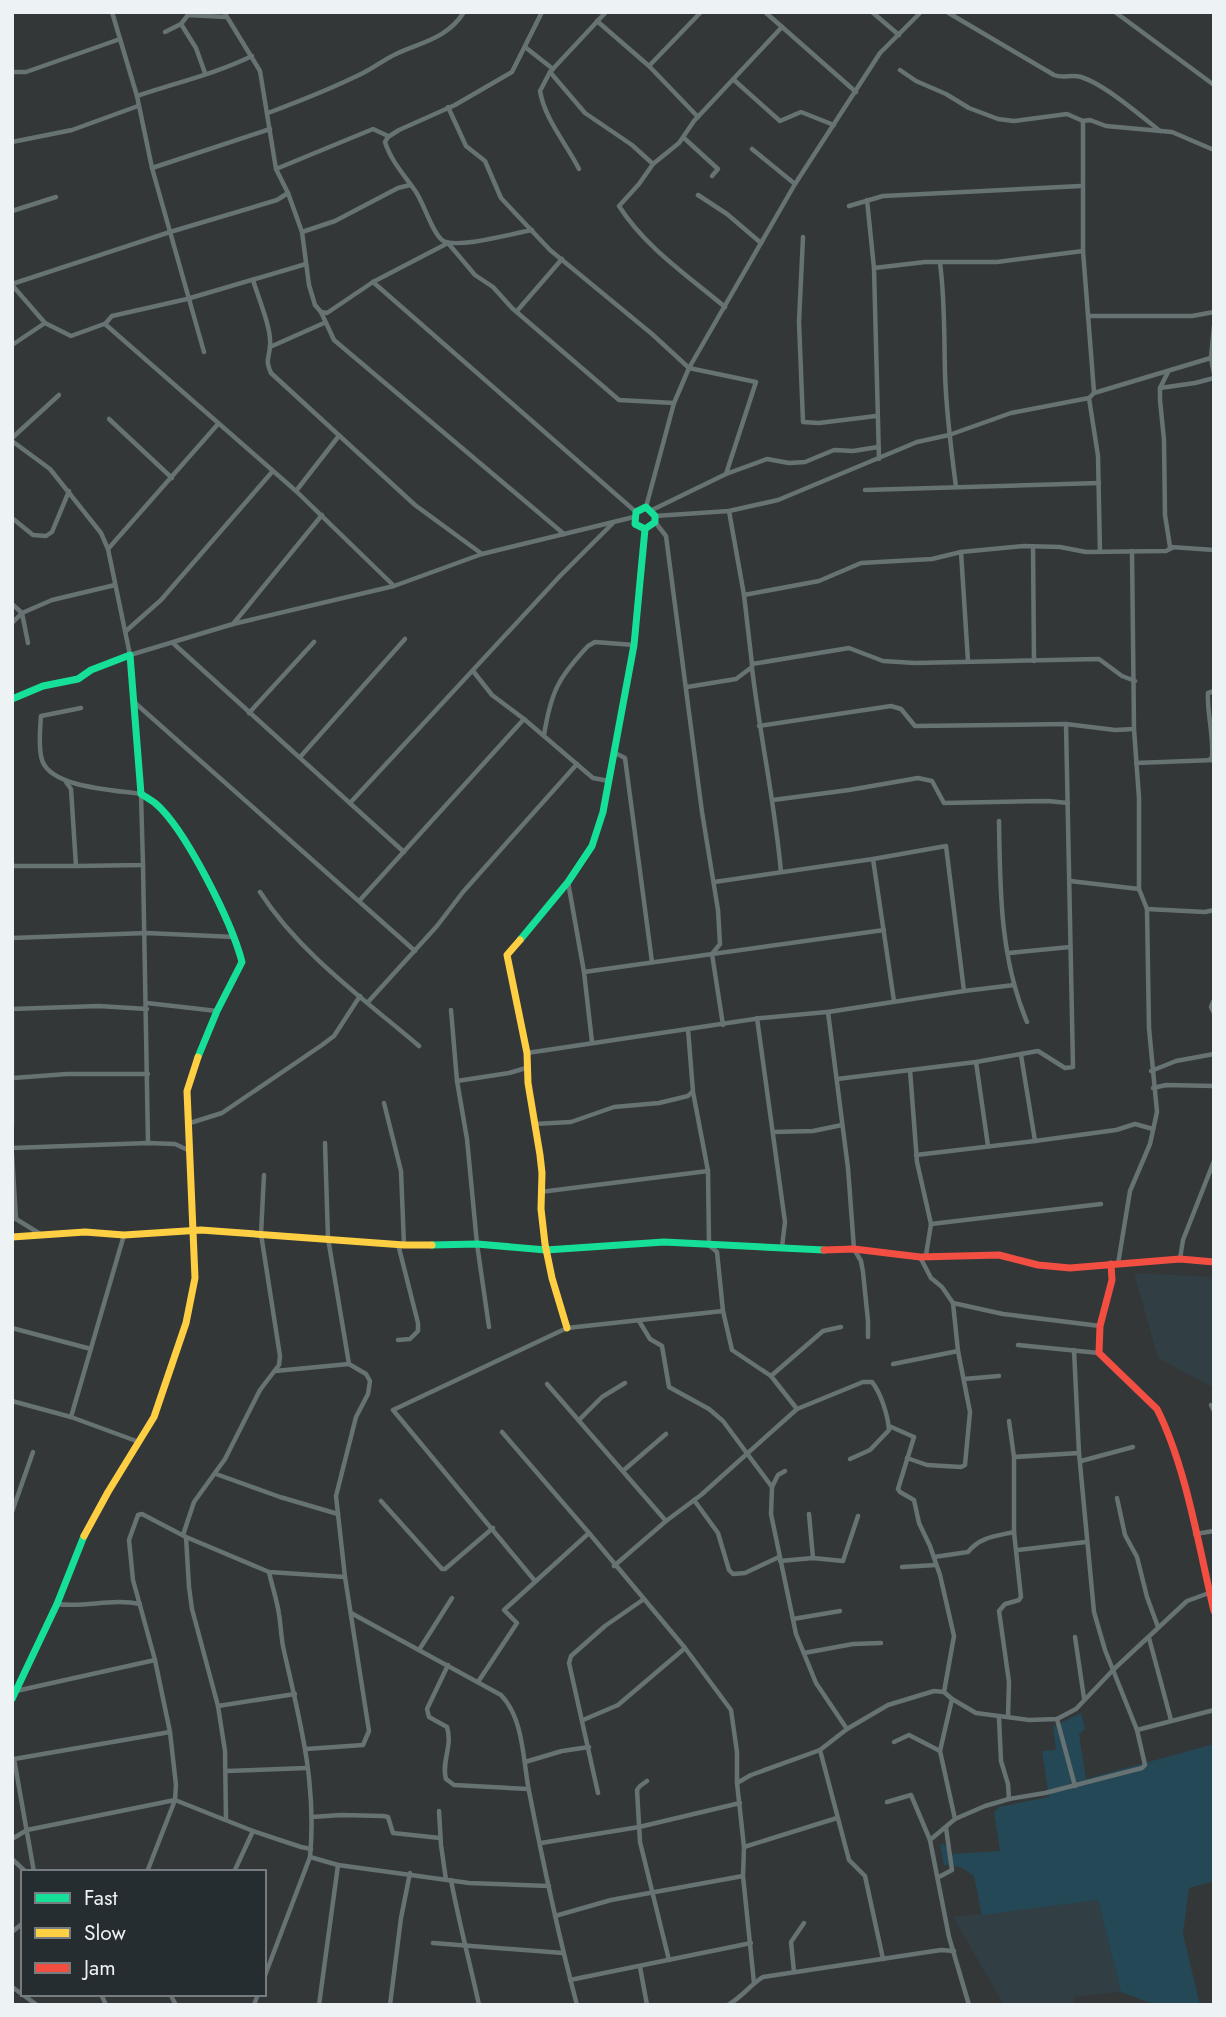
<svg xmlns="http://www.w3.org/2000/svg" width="1226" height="2017" font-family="Jost,sans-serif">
  <rect width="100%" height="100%" fill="#333738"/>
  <g fill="#313e44">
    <polygon points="1134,1273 1214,1277 1214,1390 1212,1387 1158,1358"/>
    <polygon points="1098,1900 1121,1992 1074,1997 1073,2005 1004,2005 953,1917"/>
  </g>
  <polygon fill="#254857" points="1081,1713 1085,1729 1079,1734 1086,1779 1214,1744 1214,1881 1189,1888 1183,1934 1200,2005 1154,2004 1121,1992 1098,1900 982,1915 974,1876 961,1867 944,1865 940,1845 944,1844 951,1854 1000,1851 994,1812 999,1807 1049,1797 1042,1751 1056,1750 1053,1727"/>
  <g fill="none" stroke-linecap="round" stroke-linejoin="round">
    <g stroke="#677273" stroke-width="4.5">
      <polyline points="112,12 137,96 152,168 204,352"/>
      <polyline points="224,12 260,71 276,169 288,193 302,232 309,285 315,305 321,312 334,340 564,534"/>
      <polyline points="765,12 856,92"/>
      <polyline points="872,12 899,35"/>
      <path d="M947,12L1054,75C1063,79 1071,74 1081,77C1104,84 1140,115 1160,131"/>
      <polyline points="1115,12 1214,85"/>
      <polyline points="597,21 649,66 698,117"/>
      <polyline points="181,24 196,48 205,73"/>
      <polyline points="165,32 181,24 188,15 226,17"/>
      <polyline points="525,47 553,69"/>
      <polyline points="649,66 701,12"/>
      <polyline points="900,70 916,81 946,94 969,108 998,119 1014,121 1067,114 1083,121 1090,120 1106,126 1172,132 1214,150"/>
      <polyline points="12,72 26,72 120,39"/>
      <polyline points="550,72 585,113 632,145 653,164"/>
      <polyline points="734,80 780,121 801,112 834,125"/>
      <path d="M137,96C175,83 215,74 252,56"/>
      <polyline points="448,107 466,146 485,161 501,198 550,250 652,334 689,368 756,382 726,474 767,459 789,463 805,462 834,450 853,451 878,447"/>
      <path d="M268,113C300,101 333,88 363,73C375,67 385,59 396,54C422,42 448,38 464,12"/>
      <polyline points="1083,121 1083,251 1094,392"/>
      <polyline points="684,138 718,169 712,176"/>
      <polyline points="12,142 72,130 138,106"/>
      <polyline points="752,149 795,184"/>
      <polyline points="152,168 270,129"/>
      <polyline points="276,169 373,129 388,136"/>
      <path d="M579,169C566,143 545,120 540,91L550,72L606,12"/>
      <polyline points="698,195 727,214 761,243"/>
      <polyline points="867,200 874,268"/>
      <polyline points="849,206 883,196 1081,186"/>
      <polyline points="12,211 56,197"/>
      <path d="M532,230C515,233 455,250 442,240C432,232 424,204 416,192C405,176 391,161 385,142L388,137L399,130L455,105L512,72L542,12"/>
      <polyline points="302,232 335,221 398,188 410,185"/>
      <polyline points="803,237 799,322 803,422 819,423 876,416"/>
      <path d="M940,263C945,300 944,336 945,373C946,411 951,449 956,487"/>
      <polyline points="306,264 187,299 112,316 105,324 296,491 393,585"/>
      <path d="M253,280C258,297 272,329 270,346C269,360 265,359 271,373L415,505L482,554L634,517"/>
      <polyline points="373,282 636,512"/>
      <polyline points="12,284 170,232 277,200 288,193"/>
      <polyline points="12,285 45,323 71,336 104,324"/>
      <path d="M725,307C688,276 645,247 619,206L639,184L653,164L679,143L694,121L782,27"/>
      <polyline points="517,311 562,259"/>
      <polyline points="321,312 327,313 373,282 448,243 475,275 493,287 512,308 619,400 674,403"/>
      <polyline points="1089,316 1192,316 1214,312"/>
      <polyline points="1214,326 1211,358 1214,374"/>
      <polyline points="12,345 45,323"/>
      <polyline points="270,347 324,323"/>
      <polyline points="1168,372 1160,388 1160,400 1164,440 1165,515 1170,547"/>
      <polyline points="1160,388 1195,383 1214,378"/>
      <polyline points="1089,398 1098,456 1100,552"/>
      <polyline points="109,419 172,478"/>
      <polyline points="12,438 59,395"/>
      <polyline points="12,441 50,469 101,533 108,549 130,655 233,624 394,586 482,554"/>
      <polyline points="879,459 874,268 925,262 997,262 1083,251"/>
      <polyline points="865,490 1099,483"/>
      <polyline points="296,491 338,437"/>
      <polyline points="646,507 674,403 689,368 795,184 880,53 921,12"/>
      <polyline points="652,510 726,474"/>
      <polyline points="729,511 744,595 752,664"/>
      <polyline points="655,516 729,511 778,500 917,442 949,435 1011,413 1089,398 1094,393 1214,357"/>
      <polyline points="12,518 33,535 46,536 52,532 69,491"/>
      <polyline points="655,522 666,536 702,812 718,910 720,944 712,954 723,1025"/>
      <polyline points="1033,547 1034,661"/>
      <polyline points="1171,547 1214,550"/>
      <polyline points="108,549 218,424"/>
      <polyline points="961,552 968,661"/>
      <polyline points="744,595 819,581 861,563 932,559 961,552 1024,546 1060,547 1086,552 1166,551 1172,548 1170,547"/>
      <polyline points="12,604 22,613 28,643"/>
      <polyline points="12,623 22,613 52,600 115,585"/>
      <polyline points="233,624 322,515"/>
      <polyline points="126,631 161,600 272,472"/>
      <polyline points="174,644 404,852"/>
      <path d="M752,668C760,736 775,804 781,872"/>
      <polyline points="473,671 492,695 524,719"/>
      <polyline points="687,687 736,679 752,667 752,664 849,648 883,661 915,663 1099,659 1122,676 1135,681"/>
      <polyline points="134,702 415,951"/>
      <polyline points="249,713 314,642"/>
      <polyline points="759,726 891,706 901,709 915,726 1066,724 1115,730 1134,729"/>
      <path d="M544,735C551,692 558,678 588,646L595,642L634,645"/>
      <polyline points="615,753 625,758 652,962"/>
      <polyline points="301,756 405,639"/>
      <path d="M1210,759L1212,758C1214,736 1207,715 1208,693L1214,691"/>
      <polyline points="1136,763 1214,760"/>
      <polyline points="773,800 849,790 918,778 932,781 944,803 1048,801 1068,803"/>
      <polyline points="350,803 560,576 613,523"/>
      <path d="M999,821C1000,890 1000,958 1027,1022"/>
      <polyline points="873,859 894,1001"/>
      <polyline points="143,865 148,1143"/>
      <polyline points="12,866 76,866 71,789 66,782"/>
      <path d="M76,866L143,865L141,794C115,790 51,788 42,760C38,747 40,729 41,716L81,708"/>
      <polyline points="1070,881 1139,889"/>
      <polyline points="568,882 584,972 592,1042"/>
      <polyline points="714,882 873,859 946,846 964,991"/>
      <path d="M260,892C300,954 364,999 419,1046"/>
      <polyline points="360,900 524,719 593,778 609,781"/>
      <polyline points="1147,909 1205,912 1214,910"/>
      <polyline points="12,938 146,933 235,937"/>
      <polyline points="1009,953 1070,947"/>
      <polyline points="584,972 884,930"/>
      <polyline points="1214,1000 1211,1007 1214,1013"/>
      <polyline points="368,1002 437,926 463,892 577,764"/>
      <polyline points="147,1003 217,1011"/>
      <polyline points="12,1009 99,1006 147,1009"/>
      <polyline points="451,1010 457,1081 467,1139 477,1244 489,1327"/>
      <polyline points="12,1013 12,1126"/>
      <polyline points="757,1018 785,1222 782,1247"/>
      <polyline points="527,1053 761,1018 827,1012"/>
      <polyline points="1021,1055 1035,1141"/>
      <polyline points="976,1062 988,1146"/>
      <polyline points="910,1070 917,1162 931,1224 926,1255"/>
      <polyline points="1151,1071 1176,1061 1214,1054"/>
      <polyline points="13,1078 67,1074 148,1074"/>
      <polyline points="837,1079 976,1062 1038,1051 1065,1068 1073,1067 1066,724"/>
      <polyline points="457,1081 509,1073 526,1068"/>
      <polyline points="1153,1088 1166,1085 1214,1086"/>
      <polyline points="384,1103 401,1171 404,1245"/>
      <polyline points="190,1123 222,1113 322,1045 334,1036 360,996"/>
      <polyline points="534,1124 571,1122 614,1107 659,1103 688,1096 692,1092"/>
      <polyline points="773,1132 813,1131 842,1125"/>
      <polyline points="325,1143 328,1238 349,1364"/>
      <polyline points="12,1148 148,1143 175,1144 190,1151"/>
      <polyline points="12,1154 16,1219"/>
      <polyline points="916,1155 1035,1141 1116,1130 1135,1124 1153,1129"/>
      <polyline points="540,1192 708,1171"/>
      <polyline points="16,1219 42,1235"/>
      <polyline points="931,1224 1101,1204"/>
      <polyline points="1180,1259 1183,1240 1214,1161"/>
      <polyline points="1118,1264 1130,1191 1150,1144 1157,1112 1149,1028 1147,909 1139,889 1139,798 1134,729 1132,551"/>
      <polyline points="953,1303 1003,1314 1100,1326"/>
      <polyline points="639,1321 650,1339 662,1346 669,1387 709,1409 723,1421 772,1487 771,1514 796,1634 816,1683 847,1729"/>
      <polyline points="12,1328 91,1349"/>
      <polyline points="868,1337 868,1321 863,1272 861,1261 854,1249 848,1168 828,1012 964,991 1014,985"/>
      <polyline points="398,1340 410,1339 418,1331 418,1323 398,1244"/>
      <polyline points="1018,1345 1099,1353"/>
      <polyline points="1074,1350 1079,1453"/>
      <polyline points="893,1364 958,1351"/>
      <polyline points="275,1371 349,1364 366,1374 370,1381 368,1394 356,1417 336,1496 345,1577 369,1731 363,1745 306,1749"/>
      <polyline points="771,1376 823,1331 841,1327"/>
      <polyline points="964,1379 999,1376"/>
      <polyline points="547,1384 666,1521"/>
      <polyline points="12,1401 71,1417 139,1442"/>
      <polyline points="1211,1405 1214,1411"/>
      <path d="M797,1409L863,1382H872C881,1393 888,1416 889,1430L870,1450L850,1459"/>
      <polyline points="71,1417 124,1235"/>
      <polyline points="579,1420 602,1397 625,1383"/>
      <polyline points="889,1426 914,1437 898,1489 900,1492 914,1500 919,1523 930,1546 940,1575 954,1636 944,1692"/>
      <polyline points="907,1458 927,1465 961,1467 965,1465 970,1412 958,1351 953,1303 942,1287 931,1278 920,1257"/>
      <polyline points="1081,1461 1133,1447"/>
      <polyline points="624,1470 666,1434"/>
      <polyline points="216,1474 280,1497 338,1514"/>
      <polyline points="772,1487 778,1475 785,1471"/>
      <polyline points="1117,1498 1125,1535 1137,1557 1147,1597 1158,1627"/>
      <polyline points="694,1500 718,1533 729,1570 733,1574 745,1573 779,1557"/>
      <polyline points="381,1501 442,1569 445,1569 493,1528"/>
      <polyline points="12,1512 33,1452"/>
      <polyline points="809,1514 813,1558"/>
      <polyline points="589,1533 685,1648 731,1710 737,1752 737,1783 744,1847 743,1876 754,1983"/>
      <polyline points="1195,1534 1214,1531"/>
      <polyline points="183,1535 194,1502 225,1459 260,1390 279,1365 280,1356 261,1234 264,1175"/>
      <polyline points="186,1537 189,1587 192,1609 218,1706 225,1751 226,1820"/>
      <polyline points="1018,1550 1086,1542"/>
      <path d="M934,1557L968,1552C980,1537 996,1536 1014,1532V1457L1009,1421"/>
      <polyline points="780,1561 813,1558 843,1561 858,1516"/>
      <polyline points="614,1566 666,1521 701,1495 797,1409 771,1376 732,1350 723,1311 717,1252 709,1245 708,1171 693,1092 688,1029"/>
      <polyline points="902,1567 936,1565"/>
      <path d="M269,1572C272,1586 277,1600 279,1614C281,1626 281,1639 284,1651C300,1721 317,1784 310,1857L338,1865L319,2005"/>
      <polyline points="535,1581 393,1410 567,1328 723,1311"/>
      <path d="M57,1604C85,1608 112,1598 140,1604"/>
      <path d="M351,1613L501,1695C524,1719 523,1761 529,1791C543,1863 558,1934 577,2005"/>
      <polyline points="793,1619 840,1611"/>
      <polyline points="1075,1637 1084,1698"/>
      <polyline points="1149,1638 1171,1720"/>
      <polyline points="419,1650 452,1598"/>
      <polyline points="804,1653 853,1644 881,1643"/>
      <path d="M448,1665L427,1709L429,1717L447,1727C453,1746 441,1762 446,1779L454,1785L528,1789"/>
      <polyline points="478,1682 517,1623 504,1610 589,1533 502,1432"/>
      <polyline points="16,1691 155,1660"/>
      <polyline points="952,1699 940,1751 955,1819"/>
      <polyline points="218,1706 295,1694"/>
      <polyline points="1008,1717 1009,1682 999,1611 1005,1604 1019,1600 1021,1597 1014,1532"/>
      <polyline points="999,1718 1001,1761 1008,1784 1009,1799"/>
      <polyline points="1057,1719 1075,1786"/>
      <polyline points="583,1720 618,1705 685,1648"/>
      <polyline points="1137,1730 1214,1710"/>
      <polyline points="894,1742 909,1735 940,1751"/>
      <polyline points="820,1750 849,1860 865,1876 883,1959"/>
      <polyline points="14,1759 170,1732"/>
      <polyline points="14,1759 34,1872"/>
      <polyline points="525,1762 562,1751 589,1747"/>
      <polyline points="226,1771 307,1768"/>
      <polyline points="647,1781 640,1786 637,1790 640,1842 669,1960"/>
      <polyline points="737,1783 751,1775 820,1750 847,1729 888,1705 934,1691 944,1692 952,1699 976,1713 1029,1720 1057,1719 1076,1709 1114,1669 1187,1601 1209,1593"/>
      <polyline points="598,1793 569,1663 571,1656 605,1626 644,1599"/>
      <polyline points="887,1802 911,1795 930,1840"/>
      <polyline points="439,1811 441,1845 446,1880"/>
      <polyline points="312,1817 341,1815 383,1816 388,1817 393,1833 440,1838"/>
      <polyline points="253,1831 301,1847 311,1849"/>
      <polyline points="12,1839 27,1830 175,1800 253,1831 234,1872"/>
      <polyline points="541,1843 639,1827 740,1803"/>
      <polyline points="744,1847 837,1818"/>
      <polyline points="12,1859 26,1872"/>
      <polyline points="338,1865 469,1883 549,1886"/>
      <polyline points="147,1872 175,1800 176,1785 170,1732 155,1660 133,1580 129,1540 138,1515 142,1514 186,1537 269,1572 345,1577"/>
      <polyline points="939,1877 952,1870 946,1828"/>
      <path d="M451,1880C459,1923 470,1963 479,2005"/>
      <polyline points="555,1916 611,1900 743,1876"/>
      <polyline points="12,1932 23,1923"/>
      <polyline points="433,1943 563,1953"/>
      <polyline points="640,1967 647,2005"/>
      <polyline points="794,1972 791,1942 804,1923"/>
      <polyline points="264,1978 310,1857"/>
      <polyline points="570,1980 751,1943"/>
      <polyline points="12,1987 37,2005"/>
      <polyline points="101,1994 106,2005"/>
      <polyline points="170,1994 176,2005"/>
      <polyline points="254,2005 258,1994"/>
      <polyline points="390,2005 401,1918 410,1873"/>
      <path d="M728,2005C742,1997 750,1985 763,1977L941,1950L954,1951"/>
      <polyline points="969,2005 949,1937 930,1840 955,1819 985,1806 1009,1799 1045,1793 1142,1768 1145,1765 1137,1730 1105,1650 1094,1612 1079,1453 1014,1457"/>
    </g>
    <g stroke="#16e098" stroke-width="7">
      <path d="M12,699L43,686L78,679L91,670L130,655L141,794C146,797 151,800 155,803C185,828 232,923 242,962L217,1011L198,1057"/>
      <polyline points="520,940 568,882 592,846 603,812 634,645 645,529 655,522 655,516 646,507 636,512 635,524 645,529"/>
      <polyline points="432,1245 477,1244 546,1250 664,1242 824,1250"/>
      <polyline points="12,1699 57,1604 84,1536"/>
    </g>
    <g stroke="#ffcf43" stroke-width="7">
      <polyline points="520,940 507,955 527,1053 528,1083 540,1155 542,1173 541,1209 545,1244 552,1278 567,1328"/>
      <polyline points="12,1237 85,1232 124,1235 201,1230 404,1245 432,1245"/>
      <polyline points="84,1536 108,1492 154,1417 186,1323 195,1278 187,1091 198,1057"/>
    </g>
    <g stroke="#f24e42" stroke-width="7">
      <polyline points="824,1250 854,1249 920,1257 999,1255 1038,1265 1070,1268 1180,1259 1214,1262"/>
      <path d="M1111,1264L1112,1280L1100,1326L1099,1353L1157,1409C1186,1466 1199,1548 1214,1611"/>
    </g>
  </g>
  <rect width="1226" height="2017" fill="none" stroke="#edf2f5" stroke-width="28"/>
  <rect x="21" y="1870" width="245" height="126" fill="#262d31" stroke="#767c7f" stroke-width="2"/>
  <rect x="35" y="1893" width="35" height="10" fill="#16e098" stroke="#767c7f" stroke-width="2"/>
  <text x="84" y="1905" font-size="21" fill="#edf2f5">Fast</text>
  <rect x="35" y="1928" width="35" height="10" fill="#ffcf43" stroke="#767c7f" stroke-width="2"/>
  <text x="84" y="1940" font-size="21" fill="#edf2f5">Slow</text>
  <rect x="35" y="1963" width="35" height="10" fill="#f24e42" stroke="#767c7f" stroke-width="2"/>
  <text x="84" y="1975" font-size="21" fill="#edf2f5">Jam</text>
</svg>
